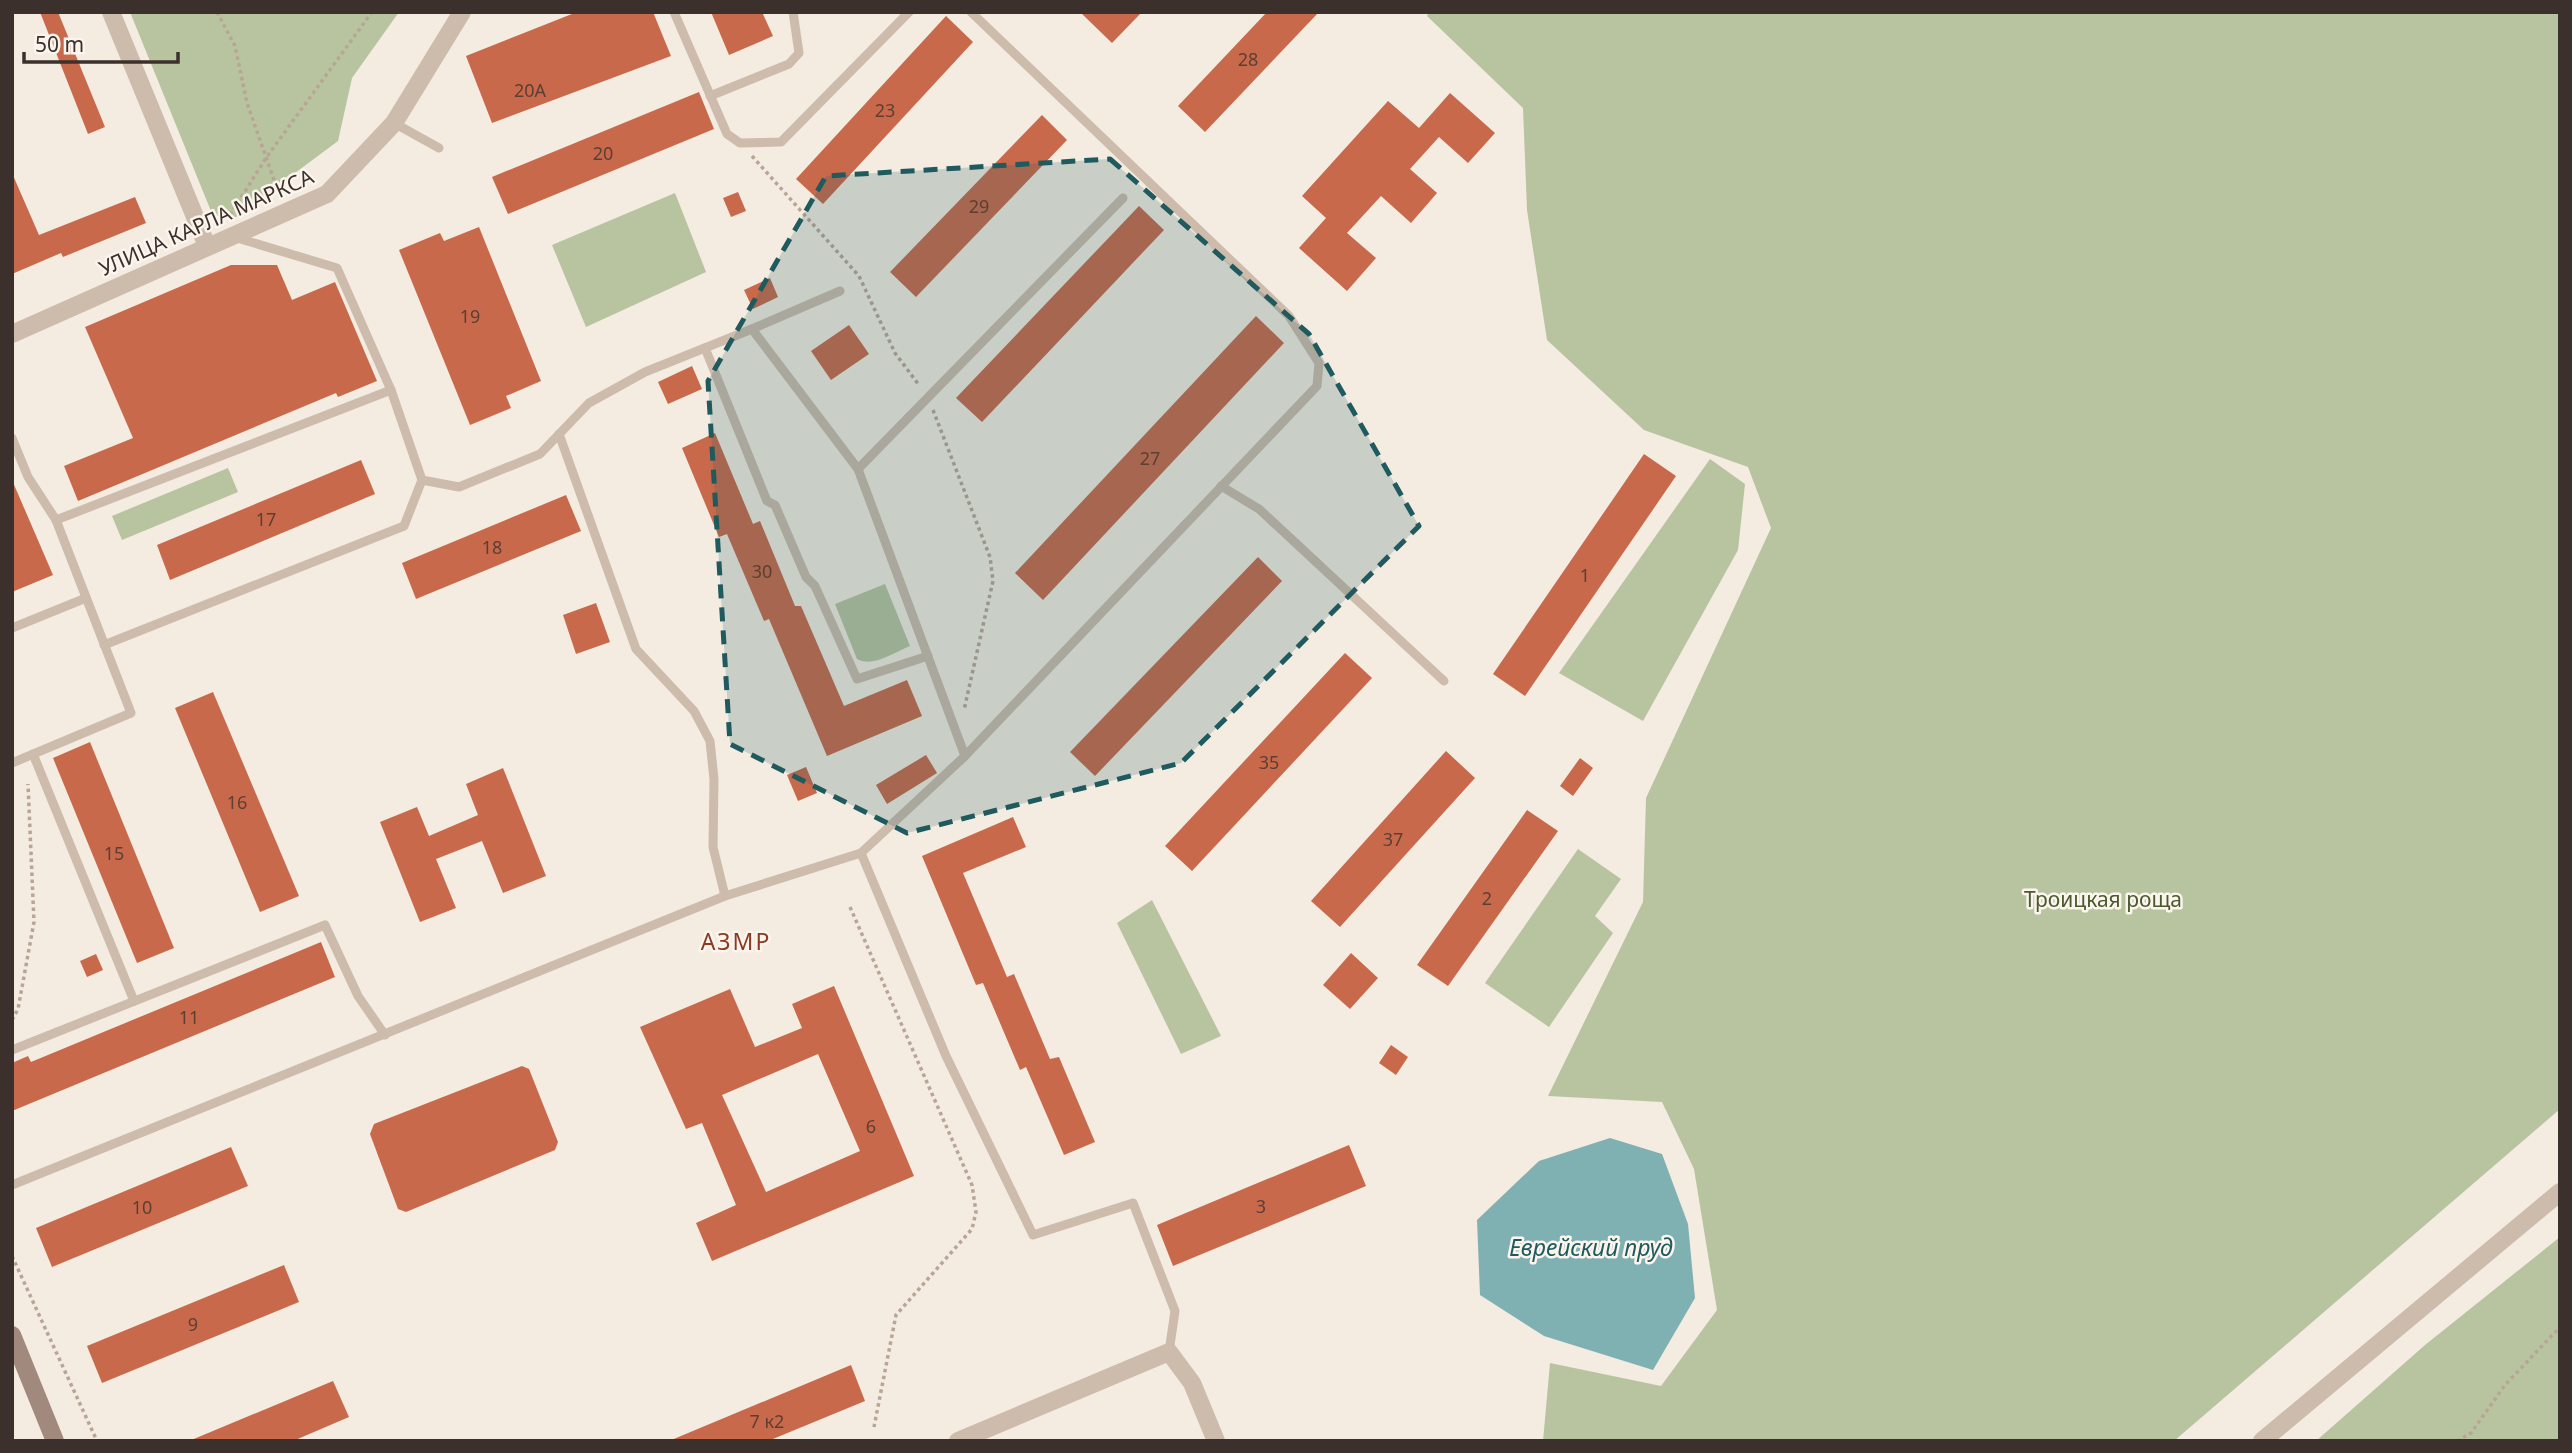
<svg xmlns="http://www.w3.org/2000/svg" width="2572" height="1453" font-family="'Noto Sans',sans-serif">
  <rect width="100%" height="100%" fill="#f4ebe1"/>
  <g fill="#b8c4a0">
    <polygon points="130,12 399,12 352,78 338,141 236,217 213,216"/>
    <polygon points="1429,12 2560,12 2560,1109 2174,1441 1543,1441 1550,1363 1661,1386 1717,1310 1694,1169 1662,1102 1548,1096 1643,902 1646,798 1771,528 1748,467 1644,430 1547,340 1527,210 1523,108 1427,16"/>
    <polygon points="675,193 706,272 586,327 552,245"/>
    <polygon points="1710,459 1745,484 1738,550 1643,721 1559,673"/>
    <polygon points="228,468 238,492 122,540 112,516"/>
    <path d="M885,584L910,646C895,652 872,668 857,659L835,604Z"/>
    <polygon points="1578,849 1621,879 1595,916 1613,933 1549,1027 1485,983"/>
    <polygon points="1152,900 1221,1036 1181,1054 1117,923"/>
    <polygon points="2560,1237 2560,1441 2316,1441 2425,1345"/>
  </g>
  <polygon fill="#7fb0b2" points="1610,1138 1662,1154 1688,1224 1695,1298 1653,1370 1544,1336 1480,1295 1477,1220 1539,1161"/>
  <g fill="#c8694b" fill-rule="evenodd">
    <polygon points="40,12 58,12 105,127 88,134"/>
    <polygon points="577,12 653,12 671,56 492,123 466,56"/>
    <polygon points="711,12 762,12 773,36 729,55"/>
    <polygon points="1080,12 1142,12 1112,43"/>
    <polygon points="1267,12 1319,12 1205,132 1178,106"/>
    <polygon points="946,16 973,42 823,204 796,179"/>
    <polygon points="699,92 714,129 508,214 492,177"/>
    <polygon points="1450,93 1495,133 1468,163 1439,137 1410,169 1437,193 1411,223 1381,196 1347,233 1376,258 1347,291 1299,248 1326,218 1302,196 1388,101 1419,128"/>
    <polygon points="1042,115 1067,140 916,297 890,272"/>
    <polygon points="12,173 39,235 135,197 146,223 63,257 61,253 12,274"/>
    <polygon points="738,192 746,211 731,217 723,198"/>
    <polygon points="1139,206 1164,230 982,422 956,398"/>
    <polygon points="479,227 541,381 506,396 511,408 470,425 399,250 440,233 444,241"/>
    <polygon points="231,265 277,265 292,300 335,282 377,381 338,397 336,393 78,501 64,466 133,438 85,327"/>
    <polygon points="770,278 778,297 753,309 744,290"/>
    <polygon points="1256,316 1284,343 1043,600 1015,573"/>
    <polygon points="849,325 869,354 831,380 811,351"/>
    <polygon points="692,366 702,389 668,404 658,382"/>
    <polygon points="715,433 753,524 760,521 795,606 801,606 844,706 907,680 922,716 827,756 769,619 764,621 727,534 719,537 682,448"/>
    <polygon points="1644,454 1676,476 1525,696 1493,674"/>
    <polygon points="361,460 375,494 170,580 157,545"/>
    <polygon points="12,480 53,575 12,592"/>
    <polygon points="566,495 581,531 416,599 402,563"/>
    <polygon points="1258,557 1282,581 1095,776 1070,752"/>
    <polygon points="596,603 610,642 576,654 563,615"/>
    <polygon points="1345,653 1372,678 1192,871 1165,846"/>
    <polygon points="213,692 299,896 260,912 175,708"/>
    <polygon points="90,742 174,948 137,963 53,758"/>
    <polygon points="1446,751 1475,778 1340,927 1311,901"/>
    <polygon points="926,755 937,773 887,804 876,785"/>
    <polygon points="1580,758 1593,768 1573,796 1560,786"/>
    <polygon points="806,767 817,793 798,801 787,775"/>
    <polygon points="503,768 546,876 503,893 482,841 436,859 456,908 420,922 380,822 417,807 429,836 478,815 466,784"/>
    <polygon points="1527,810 1558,831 1448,986 1417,965"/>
    <polygon points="1013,817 1026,847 963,873 1007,977 1014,974 1050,1059 1059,1057 1095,1142 1064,1155 1026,1067 1020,1070 983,983 976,985 922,856"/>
    <polygon points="321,942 335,977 12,1111 12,1063 28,1056 31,1062"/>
    <polygon points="1351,953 1378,978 1350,1009 1323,985"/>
    <polygon points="96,954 103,970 87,977 80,961"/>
    <path d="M834,986L914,1176L712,1261L696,1223L736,1205L702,1123L686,1129L640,1027L730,989L755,1047L802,1028L792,1004ZM818,1054L860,1151L766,1192L722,1095Z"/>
    <polygon points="1391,1045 1408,1057 1396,1075 1379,1063"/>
    <polygon points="522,1066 529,1069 558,1142 555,1150 406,1212 398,1209 370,1134 374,1124"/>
    <polygon points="1349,1145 1366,1186 1173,1266 1157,1225"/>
    <polygon points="231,1147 248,1186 52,1267 36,1228"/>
    <polygon points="284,1265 299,1302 102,1383 87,1346"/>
    <polygon points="851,1365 865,1401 768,1441 669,1441"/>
    <polygon points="333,1381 349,1417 293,1441 189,1441"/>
  </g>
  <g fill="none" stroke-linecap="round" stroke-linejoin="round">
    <g stroke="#b9a596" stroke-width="3.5" stroke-dasharray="3.5 3.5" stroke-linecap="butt">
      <polyline points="217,12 235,46 247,103 280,197"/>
      <polyline points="752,156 859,276 895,353 919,385"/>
      <polyline points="230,215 266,158 372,12"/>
      <polyline points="933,410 990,557 993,581 964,710"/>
      <polyline points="850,907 972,1185 976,1212 972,1229 896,1315 874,1427"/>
      <polyline points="12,1020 18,1009 34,922 28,784"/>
      <polyline points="12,1256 97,1441"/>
      <polyline points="2457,1441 2471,1433 2505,1385 2560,1327"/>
    </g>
    <g stroke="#cdbbac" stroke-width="9">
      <polyline points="674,12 727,134 740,143 781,142 909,12"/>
      <polyline points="971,12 1289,316 1319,363 1317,386 965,756 861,853 946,1056 1033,1235 1133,1203 1175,1311 1169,1352"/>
      <polyline points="710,96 789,64 799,53 793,12"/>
      <polyline points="394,123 439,148"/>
      <polyline points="752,329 840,291"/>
      <polyline points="705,348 767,501 775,505 806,577 815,586 857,679 928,656"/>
      <polyline points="391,390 422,480 459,487 540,454 589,403 645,372 752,329 858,469 965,756"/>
      <polyline points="559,434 636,649 694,711 710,741 714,779 713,847 725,896"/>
      <polyline points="12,438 28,477 56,520 391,390 337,268 234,237"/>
      <polyline points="858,469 1123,198"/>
      <polyline points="1221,486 1259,509 1444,681"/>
      <polyline points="12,628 86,598"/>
      <polyline points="104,645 404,526 422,480"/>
      <polyline points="33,754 134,1001"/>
      <polyline points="12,763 131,713 56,520"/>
      <polyline points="12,1050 325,925 358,996 385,1035"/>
      <polyline points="12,1185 725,896 861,853"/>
    </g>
    <g stroke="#cdbbac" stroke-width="18">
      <polyline points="111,12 207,246"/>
      <polyline points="12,334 327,194 394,123 462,12"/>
      <polyline points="958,1441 1169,1352 1192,1383 1216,1441"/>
      <polyline points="2262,1441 2560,1192"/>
    </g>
    <polyline stroke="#a18a7d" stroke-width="18" points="12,1335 55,1441"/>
  </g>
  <path fill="#1f5a5e" fill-opacity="0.2" stroke="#1f5a5e" stroke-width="5" stroke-dasharray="14 9" stroke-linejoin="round" d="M1110,159L1309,334L1419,526L1181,763L907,833L730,744L708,381L826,176Z"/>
  <g text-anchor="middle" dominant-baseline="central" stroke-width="5" stroke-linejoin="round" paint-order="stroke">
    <g font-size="18" fill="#5e3e33">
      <text x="1248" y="59">28</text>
      <text x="530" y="90">20А</text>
      <text x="885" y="110">23</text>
      <text x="603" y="153">20</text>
      <text x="979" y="206">29</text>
      <text x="470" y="316">19</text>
      <text x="1150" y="458">27</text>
      <text x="266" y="519">17</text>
      <text x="492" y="547">18</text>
      <text x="762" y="571">30</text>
      <text x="1585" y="575">1</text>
      <text x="1269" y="762">35</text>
      <text x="237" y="802">16</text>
      <text x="1393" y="839">37</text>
      <text x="114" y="853">15</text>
      <text x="1487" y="898">2</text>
      <text x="189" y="1017">11</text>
      <text x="871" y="1126">6</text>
      <text x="1261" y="1206">3</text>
      <text x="142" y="1207">10</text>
      <text x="193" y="1324">9</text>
      <text x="767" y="1421">7 к2</text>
    </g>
    <g font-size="21" fill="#3b302b" stroke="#fbf5ee">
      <text transform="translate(206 222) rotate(-24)">УЛИЦА КАРЛА МАРКСА</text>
    </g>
    <g font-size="21" fill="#4a5a2e" stroke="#fbf5ee">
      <text x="2103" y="899">Троицкая роща</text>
    </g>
    <g font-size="23" letter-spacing="2" fill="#8c3b22" stroke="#fbf5ee">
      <text x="736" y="941">АЗМР</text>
    </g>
    <g font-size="23" font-style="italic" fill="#1f5a5e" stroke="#fbf5ee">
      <text x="1591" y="1247">Еврейский пруд</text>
    </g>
  </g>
  <rect width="2572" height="1453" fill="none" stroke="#3b302b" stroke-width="28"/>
  <path d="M24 52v10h154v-10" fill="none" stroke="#3b302b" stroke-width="3.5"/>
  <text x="35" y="52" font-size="21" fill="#3b302b" stroke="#fbf5ee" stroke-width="5" paint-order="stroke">50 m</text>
</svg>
